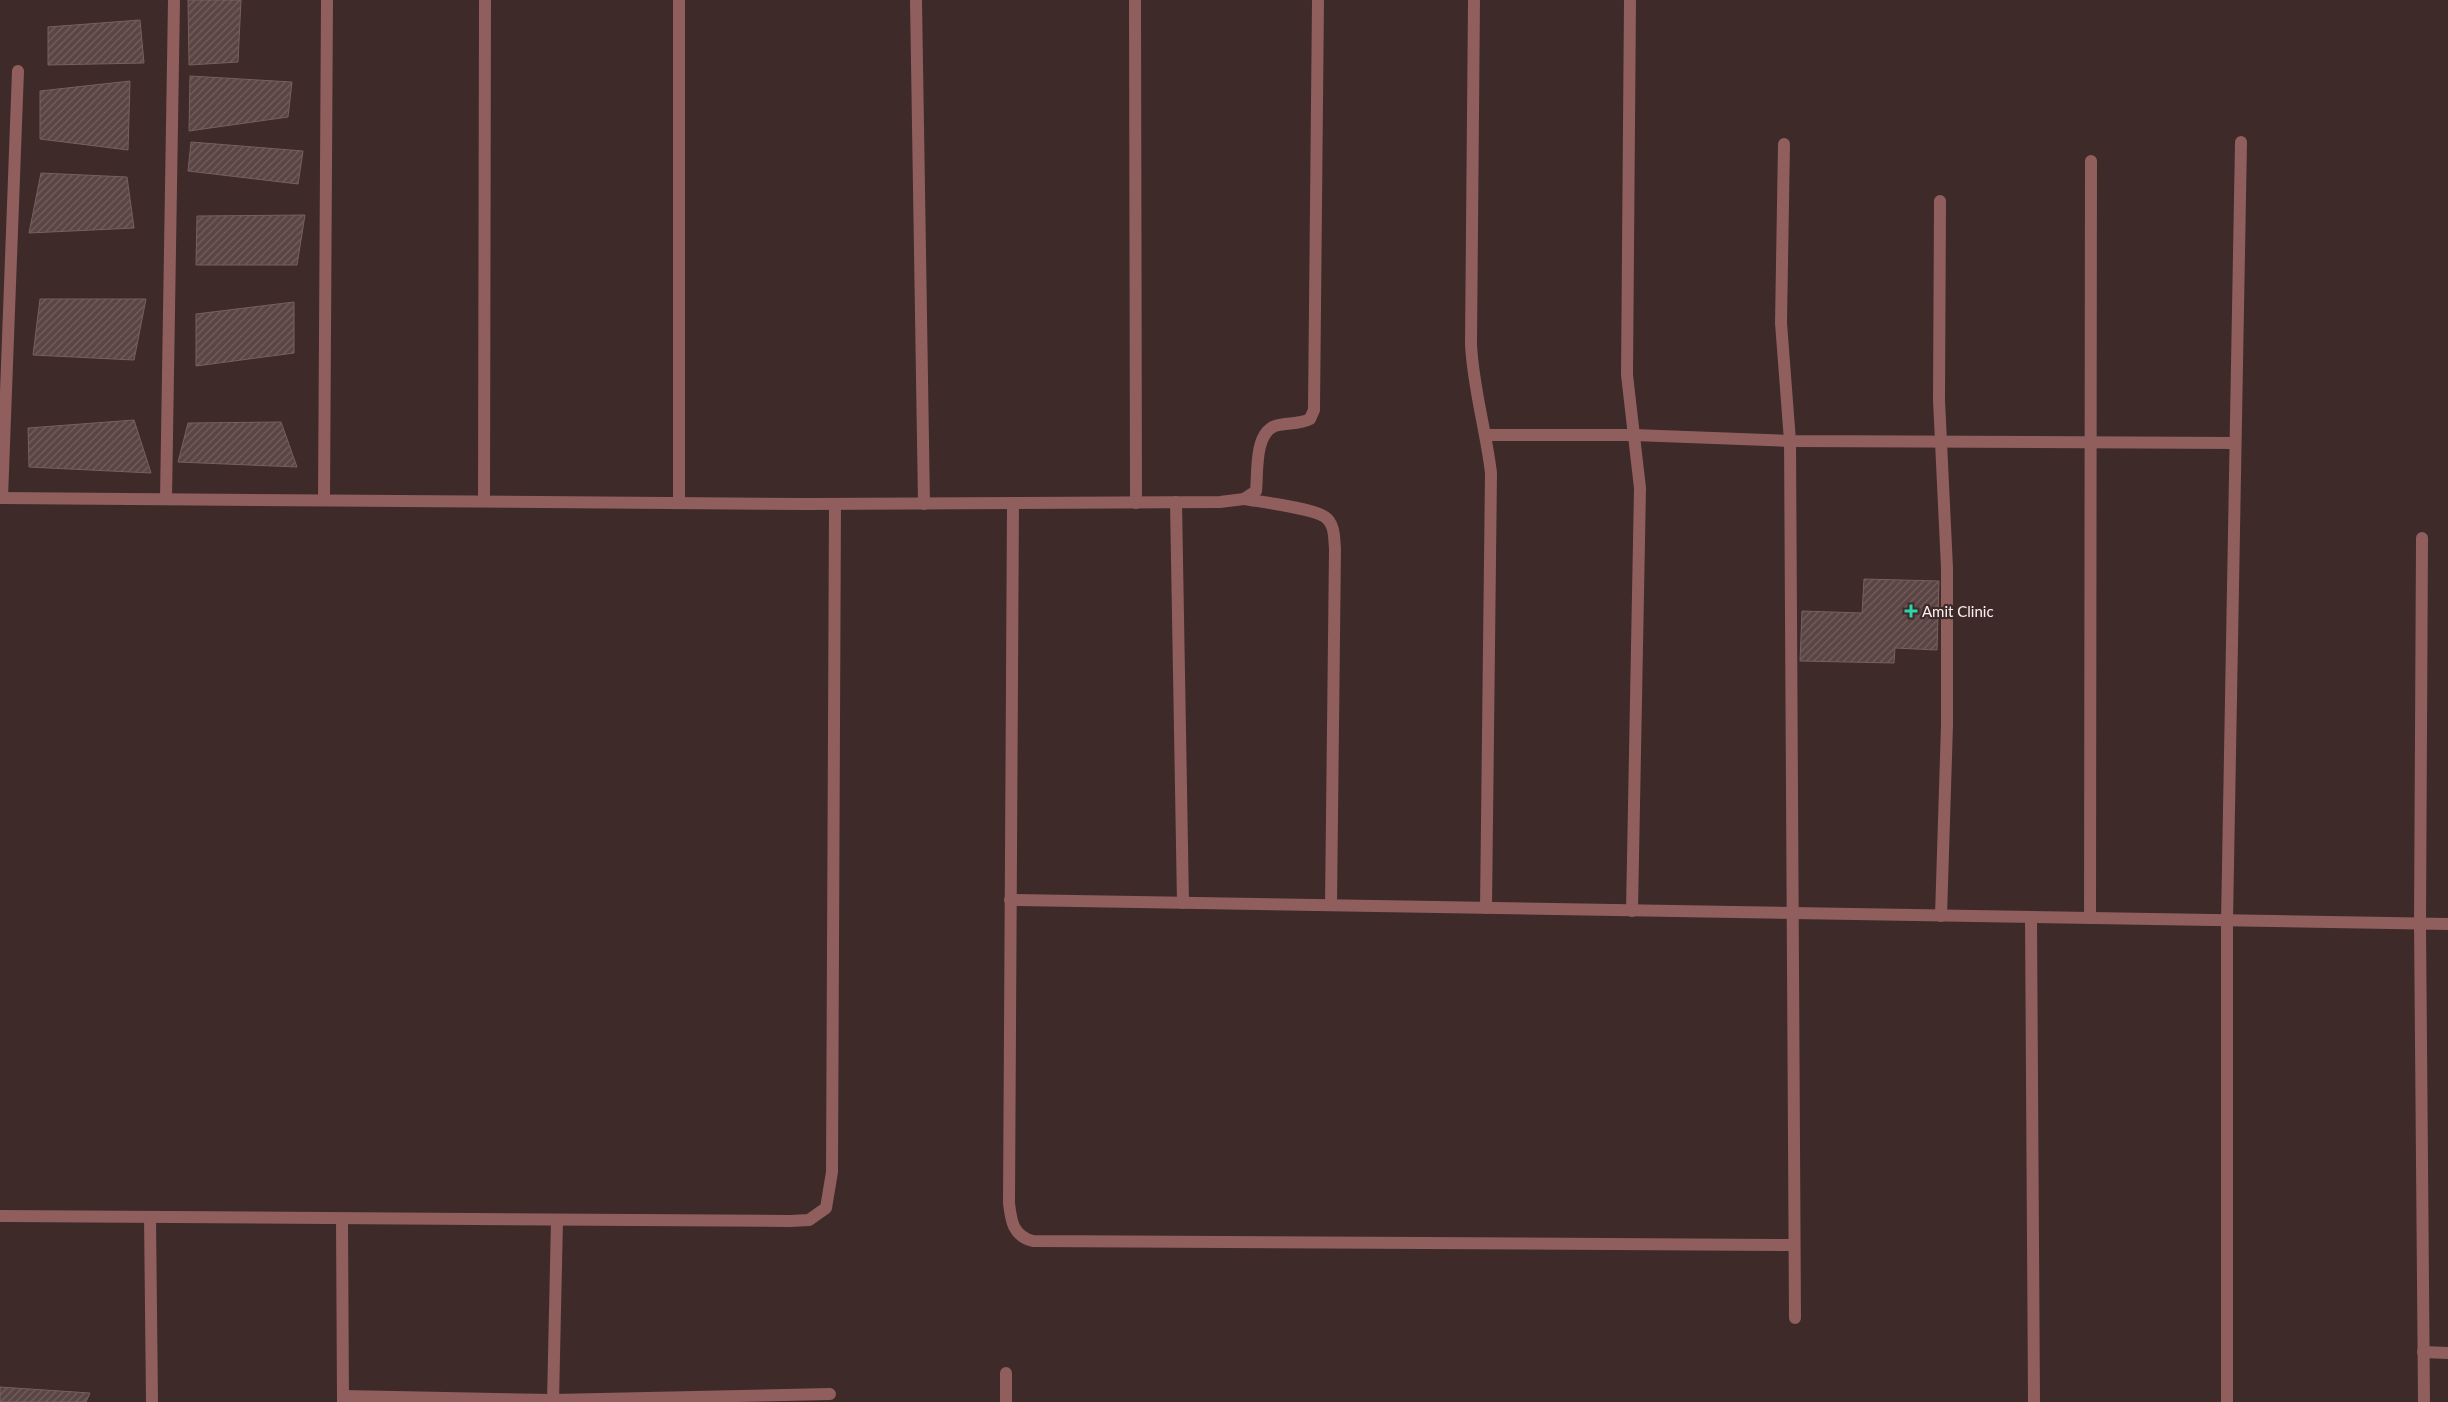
<svg xmlns="http://www.w3.org/2000/svg" width="2448" height="1402" font-family="Lato,sans-serif">
  <defs>
    <pattern id="building-hatch" width="6" height="6" patternUnits="userSpaceOnUse" patternTransform="scale(1.25)"><rect width="6" height="6" fill="#5a4544"/><path d="M-1 1l2-2M0 6l6-6M5 7l2-2" fill="none" stroke="#73605f"/></pattern>
  </defs>
  <rect width="100%" height="100%" fill="#3d2a29"/>
  <g fill="url(#building-hatch)" stroke="#77605f">
    <polygon points="188,0 241,0 238,62 189,65"/>
    <polygon points="140,20 144,63 48,65 48,27"/>
    <polygon points="190,76 292,82 288,117 189,131"/>
    <polygon points="130,81 128,150 40,139 40,91"/>
    <polygon points="191,142 303,151 298,184 188,171"/>
    <polygon points="41,173 127,177 134,228 29,233"/>
    <polygon points="305,215 297,265 196,265 197,216"/>
    <polygon points="40,299 146,299 134,360 33,355"/>
    <polygon points="294,302 294,353 196,366 196,314"/>
    <polygon points="134,420 151,473 29,467 28,428"/>
    <polygon points="281,422 297,467 178,462 188,423"/>
    <polygon points="1864,579 1939,581 1937,650 1895,648 1894,663 1800,661 1802,611 1862,613"/>
    <polygon points="0,1387 90,1393 86,1402 0,1402"/>
  </g>
  <g fill="none" stroke-linecap="round" stroke-linejoin="round">
    <g stroke="#8f5e5d" stroke-width="12">
      <polyline points="916,0 924,504"/>
      <polyline points="1135,0 1136,503"/>
      <path d="M1474,0L1471,344C1473,388 1486,430 1491,473L1486,908"/>
      <polyline points="1630,0 1627,375 1640,488 1632,911"/>
      <polyline points="1784,144 1781,323 1790,441 1795,1318"/>
      <polyline points="1940,201 1939,400 1947,568 1947,725 1941,916"/>
      <polyline points="1487,435 1634,435 1790,441 2235,443"/>
      <path d="M0,498L806,504L1220,502L1244,499L1256,491C1258,473 1254,434 1275,426C1286,422 1299,425 1310,419L1314,410L1318,0"/>
      <polyline points="2,498 18,71"/>
      <polyline points="166,499 174,0"/>
      <path d="M1244,499C1261,502 1313,508 1325,517C1335,524 1334,538 1335,549L1331,905"/>
      <polyline points="324,500 327,0"/>
      <polyline points="484,501 485,0"/>
      <polyline points="1176,502 1183,903"/>
      <polyline points="679,503 679,0"/>
      <path d="M1013,503L1009,1203C1011,1221 1013,1236 1033,1241L1794,1245"/>
      <polyline points="2422,538 2420,924 2424,1402"/>
      <polyline points="1010,900 2448,924"/>
      <polyline points="2031,918 2034,1402"/>
      <polyline points="2090,918 2091,161"/>
      <polyline points="0,1216 790,1221 809,1220 826,1208 832,1172 835,504"/>
      <polyline points="150,1217 152,1402"/>
      <polyline points="342,1219 343,1402"/>
      <polyline points="2423,1352 2448,1353"/>
      <polyline points="1006,1373 1006,1402"/>
      <polyline points="343,1396 553,1400 830,1394"/>
      <polyline points="553,1402 557,1220"/>
      <polyline points="2227,1402 2227,921 2241,142"/>
    </g>
  </g>
  <path fill="#2dd5ab" stroke="#3d2a29" stroke-width="2" d="M1908.5 603.5h5v5h5v5h-5v5h-5v-5h-5v-5h5z"/>
  <g text-anchor="middle" dominant-baseline="central" stroke-width="4.5" stroke-linejoin="round" paint-order="stroke">
    <g font-size="15" fill="#fef1f0" stroke="#3d2a29" text-anchor="start">
      <text x="1922" y="611">Amit Clinic</text>
    </g>
  </g>
</svg>
